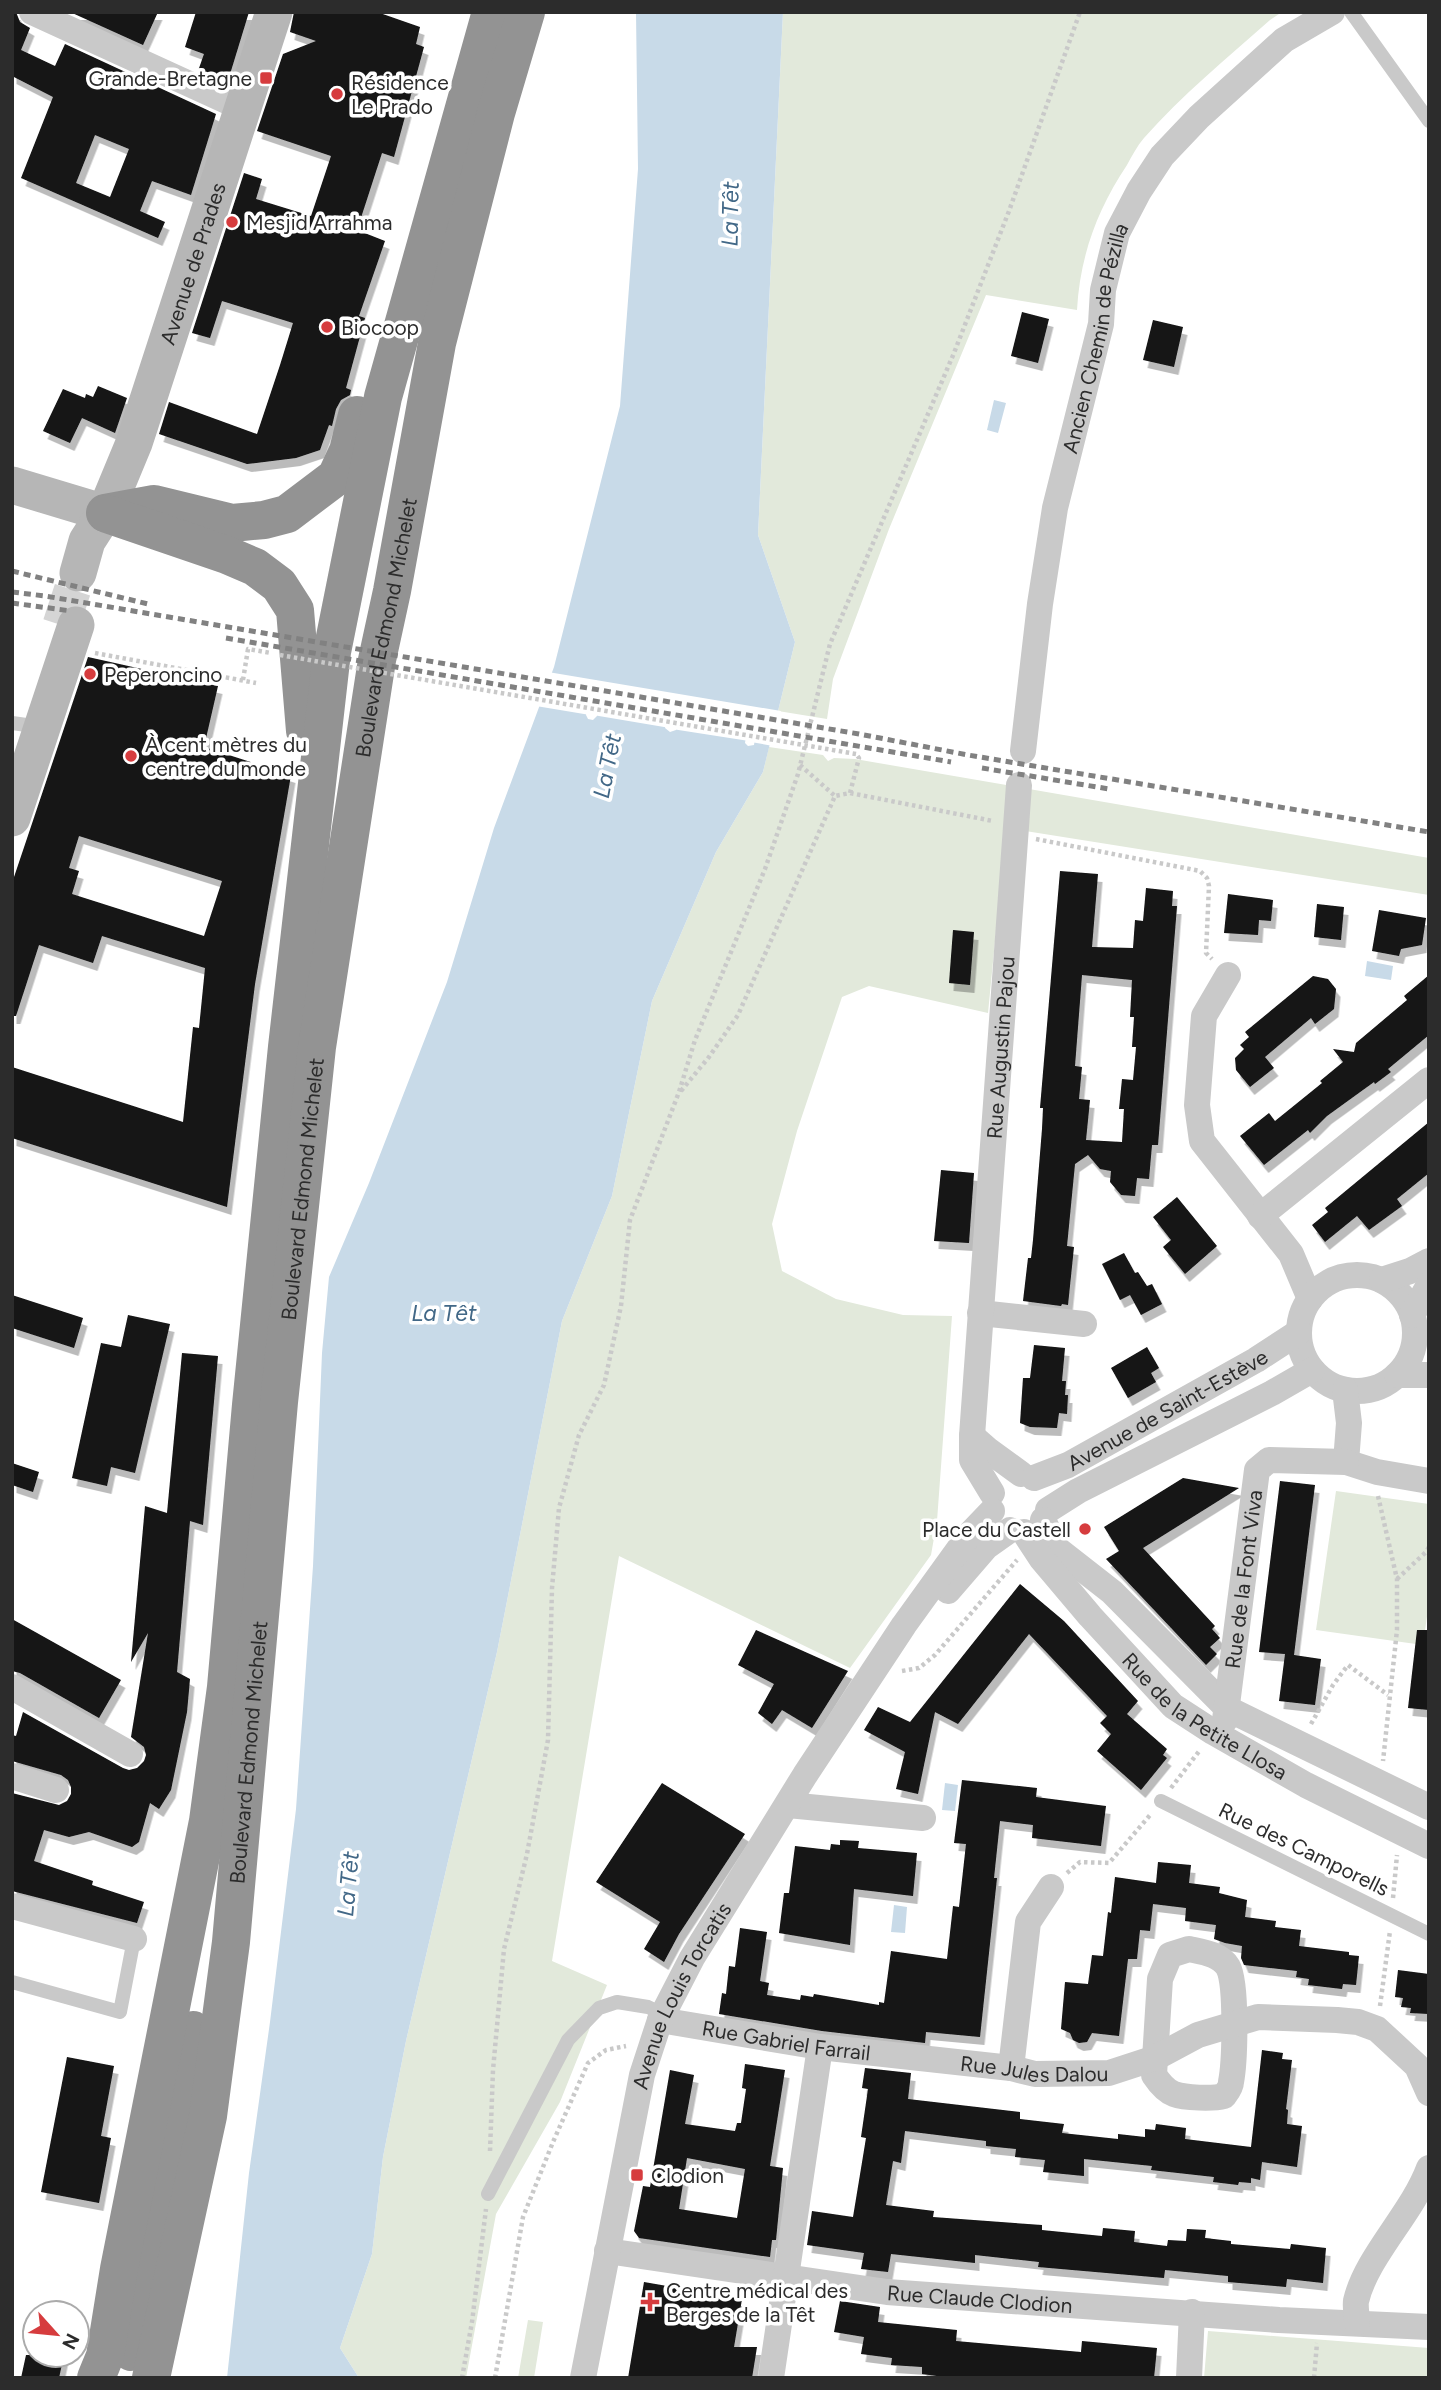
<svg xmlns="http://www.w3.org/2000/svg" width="1441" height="2390" viewBox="0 0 1441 2390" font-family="Figtree,sans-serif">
	<defs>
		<filter id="shadow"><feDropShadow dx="4.5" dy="8" stdDeviation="0" flood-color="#0004"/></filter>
	</defs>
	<rect width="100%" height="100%" fill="#fff"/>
	<!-- green -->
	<path fill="#e2e9db" d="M783,12h499l-12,8c-43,38 -88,75 -126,118 -7,8 -12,18 -17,27 -30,45 -47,91 -50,145l-91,-15 -97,234 -56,150 -6,40 -49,-8 17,-69 -37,-107z
		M769,747l54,8 5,6 6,-3 21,1 574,99v37l-423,-67 -18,185 -119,-27 -27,11 -45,134 -25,93 10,47 54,28 67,16 49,1 -15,205 -6,34 -81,113 -231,-112 -67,405 55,24 -47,117 -64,112 -30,164h-107l-19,-30 32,-94 11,-97 23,-116 91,-389 65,-331 50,-125 40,-195 64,-149 47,-80z
		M1336,1491l93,13v98l-6,43 -107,-15z
		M528,2320l15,2 -9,56h-16z
		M1208,2331l221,17v30h-225z"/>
	<!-- water -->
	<path fill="#c8dae8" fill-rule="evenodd" d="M636,12h147l-25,523 37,107 -32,130 -47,80 -64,149 -40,195 -50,125 -65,331 -91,389 -23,116 -11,97 -32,94 19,30h-132l22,-205 21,-151 26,-213 17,-243 9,-213 7,-76 40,-94 78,-201 47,-154 60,-161 66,-261 18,-237zM594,680l6,2 -3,34 -4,4 -5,-1 -2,-4 5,-32zM671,697l11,3 -6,30 -6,2 -5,-4zM750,710l9,2 -5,33 -6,1 -3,-3z
		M994,400l12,3 -8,30 -11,-3z
		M1367,961l26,5 -2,14 -26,-4z
		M945,1783l13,2 -3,26 -13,-1z
		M894,1905l13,2 -2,26 -14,-1z"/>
	<!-- pier -->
	<path fill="#fff" d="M548,672l233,39 -8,35 -22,-4 4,-30 -6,29 -77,-12 6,-30h-4l-4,29 -77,-13 5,-29 -2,-2 -6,31 -54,-9z"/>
	<!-- building -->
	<path fill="#131313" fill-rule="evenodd" filter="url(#shadow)" d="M12,12h4l4,10 10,6 -9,22 34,16 10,-22 151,70 -25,81 -39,-14 -12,30 25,11 -7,16 -137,-60 32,-81 -41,-21zM95,135l34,14 -19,48 -34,-14z
		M70,12h88l-15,33z
		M196,12h53l-22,72 -29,-13 6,-17 -19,-7z
		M294,12h83l43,15 -4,17 8,3 -30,110 -12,-4 -25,77 28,11 -26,75 6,2 -19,70 5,2 -1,5 -9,5 -5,9 -4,17 -3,-1 -9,25 -24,8 -49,6 -88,-30 10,-32 88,32 23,-69 13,-42 -71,-22 -12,37 -18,-5 52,-160 18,6 -6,20 55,17 20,-60 -74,-25 26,-77 33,-13 -26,-9z
		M1022,312l27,7 -11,44 -27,-7z
		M1153,320l30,7 -9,40 -31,-7z
		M98,386l29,12 -12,35 -33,-15 -12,25 -27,-12 20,-42 22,9 1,-4 7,3z
		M88,657l130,29 -14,61 87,28 -36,209 -28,223 -215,-69v-71l171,55 10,-95 6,1 6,-60 -103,-32 -9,27 -54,-18 -23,71h-4v-133zM79,836l143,45 -18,55 -132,-42 7,-23 -10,-3z
		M1060,871l38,3 -6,73 41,1 2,-28 8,1 3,-33 27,3 -1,15h5l-19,239h-6l-3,34 -12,-1 -2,18 -14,-1 -11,-13 1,-11 -11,-2 -12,-14 -13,9 -8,82 7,1 -6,58 -6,-1 -1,2 -38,-5 5,-43h3l2,-18 9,-111 1,-21h-3zM1082,975l50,5 -2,37h4l-2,30h4l-3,33 -11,-1 -3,30h5l-2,33 -36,-2 4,-40 -11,-1 3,-32 -7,-1z
		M1228,894l45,6 -2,21 -12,-1 -1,15 -34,-2z
		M1317,904l27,3 -3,33 -27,-3z
		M1379,910l47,8 -4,27 -21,4 -2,7 -27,-5z
		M953,930l21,2 -4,53 -21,-2z
		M1429,975v60l-41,34 3,3 -16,12 -1,-2 -47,34 -17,17 -2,-3 -44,35 -24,-29 29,-23 6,8 47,-38 -2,-2 23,-19 -10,-13 21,3 2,-9 51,-43 -3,-4z
		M1313,976l15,3 8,10 -2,20 -19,15 -4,-6 -46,39 9,11 -24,19 -14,-17 -1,-12 9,-9 -4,-4 9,-8 -4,-5z
		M1429,1122v51l-32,26 5,7 -33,24 -12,-14 -32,26 -13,-17 16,-13 -3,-4z
		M941,1170l33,3 -5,70 -35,-2z
		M1177,1197l40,49 -32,28 -22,-27 8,-7 -18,-23z
		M1124,1253l11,20 3,-1 9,14 5,-2 10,20 -21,11 -11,-20 -10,5 -18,-36z
		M12,1295l71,23 -9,30 -62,-20z
		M128,1315l42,9 -35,149 -24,-6 -4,19 -35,-8 29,-135 20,4z
		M1034,1345l31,3 -3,33h4l-1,14h3l-1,19 -8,-1 -2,15 -27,-1 -10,-4 3,-45h7z
		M1147,1347l12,21 -8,5 5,9 -28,16 -17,-30z
		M182,1353l36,3 -15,169 -13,-4 -13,151 13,7 -3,33 -16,78 -12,19 -9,-6 -11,39 -7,5 -43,-15 -20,5 -25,-7 -10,31 59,20 -1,4 52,17 -7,21 -125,-32v-98l47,12 8,-4 4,-7v-7l-3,-7 -7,-5 -49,-14v-26l4,1 7,-24 100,56 6,2 8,-2 7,-7 2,-6 -2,-8 -13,-10 17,-104 -17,29 14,-156 22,7z
		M12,1463l27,9 -6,20 -21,-7z
		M1183,1478l56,10 -96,60 72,78 -3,3 8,9 -10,9 7,7 -11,11 -100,-106 13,-8 -15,-24z
		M1280,1481l35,4 -21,170 27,4 -6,46 -36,-4 6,-47 -26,-2z
		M1020,1584l44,37 74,80 -11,13 40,35 -4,6 4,3 -26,32 -44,-39 14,-17 -11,-11 7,-7 -78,-82 -71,90 -23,-12 -17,82 -22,-5 9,-37 -41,-22 14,-23 32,15z
		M12,1619l109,61 -22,38 -79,-45 -8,-2z
		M756,1630l92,41 -36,57 -30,-18 -10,14 -14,-11 16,-29 -36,-19z
		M1417,1630h12v80l-21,-2z
		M962,1780l75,8 -1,9 70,9 -5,40 -69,-8 1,-13 -33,-4 -6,57h3l-17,159 -54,-5 -1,11 -103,-12 -103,-17 3,-21 4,1 3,-28 6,1 5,-39 27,4 -7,49 9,2 -2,12 33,5 1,-5 12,2 1,-3 65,11v-3l5,1 7,-52 56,8 6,-53 6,1 7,-63 -12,-1z
		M662,1783l83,51 -66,100 -15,28 -20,-13 16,-27 -64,-40z
		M840,1840l19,1 -1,7 59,5 -4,43 -59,-7 -4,56 -71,-12 5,-40h5l6,-47 35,4 1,-6 9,1z
		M1158,1862l33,3 -2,18 31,4 -1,6 28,7 -2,17 31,4 -1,6 26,3 -2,16 50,6v3l10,1 -3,29 -13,-1 -1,5 -34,-4 1,-6 -13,-2 1,-6 -53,-6 -3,-7 1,-12 -17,-3 -11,-4 2,-14 -31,-4 1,-13 -33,-4 -3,27 -10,-1 -3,29h-9l-9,77 -27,-3 -5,9 -8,1 -6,-3 -3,-7 -9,-4 4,-47 23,2 4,-29 11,1 5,-44 3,1 4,-36 41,6z
		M1398,1970l31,4v40l-19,-1 1,-5 -10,-1 2,-9 -8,-1z
		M1262,2050l21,3 -1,6 10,1 -6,49 2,1 -1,14 15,2 -5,41 -35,-5 -2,18 -9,-2v5l-12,-1 -1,3 -25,-3 1,-5 -63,-7 1,-4 -68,-7v17l-41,-4 2,-12 -30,-3 1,-8 -30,-3v-5l-81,-10 -4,32 -8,-2 -7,44 48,6 -1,6 109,8v5l60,6 1,-8 32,3 -1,11 33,4 1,-6 18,1 1,-12 19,1 -1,8 26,3v3l59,5 1,-5 35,4 -3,35 -36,-4 -1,8 -58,-5v-6l-63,-6 -1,8 -126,-11 1,-5 -64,-7v8l-84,-9 -3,18 -27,-3 3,-16 -57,-8 5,-34 41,6 13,-79 -5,-1 7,-48 -6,-1 3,-20 46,5 -3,26 112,13v7l44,5 -2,9 56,6v-5l27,3v-8l10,1 1,-6 30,4 -1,11 66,8z
		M67,2057l47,9 -13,70 10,2 -12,65 -58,-11z
		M745,2064l40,6 -15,96 13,2 -7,72h-4l-2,17 -131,-19 -5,-7 9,-45 7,1 20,-117 24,5 -9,49 50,7 2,-8h4l5,-34 -4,-1zM687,2158l58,11 -8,49 -58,-9z
		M644,2282l98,17 -8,48h23l-5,31h-124z
		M840,2301l40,6 -2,15 79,8 -1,11 125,11 1,-11 75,7 -3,30h-202l-30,-4v-7l-31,-2 1,-7 -31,-4 3,-17 -30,-5z
		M26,2355h38l-5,23h-38z"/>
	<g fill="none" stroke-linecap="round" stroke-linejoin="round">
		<!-- secondary-tunnel -->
		<path stroke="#d5d5d5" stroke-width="37" stroke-dasharray="37 18" stroke-linecap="butt" d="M61,625l17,-52"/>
		<!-- path -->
		<path stroke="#c9c9c9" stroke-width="4.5" stroke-dasharray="3.5 3.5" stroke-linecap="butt" d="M95,653l161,30
			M243,680l5,-31 23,4
			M800,765l35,31
			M850,793l9,-35 -3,-4
			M1036,839l164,32 7,7 2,8 -3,67 6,6
			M681,1091l28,-34 29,-42 97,-219 15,-3 143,28
			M1378,1496l19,83v51l-14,131
			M1397,1579l29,-27 3,-5
			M902,1671l17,-3 16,-13 82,-95
			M1311,1724l22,-39 15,-20 40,30
			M1171,1788l29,-38
			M1067,1873l13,-11 29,1 42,-49
			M1393,1898l4,-43
			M1380,2006l10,-75
			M490,2151l3,-81 11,-121 23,-95 21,-114 4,-152 7,-80 20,-73 25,-50 17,-79 9,-86 49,-128 16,-52 70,-171 33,-95 32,-130 124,-291 55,-142 71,-199
			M462,2378l10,-56 14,-113
			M495,2378l28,-161 30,-75 35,-79 18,-13 20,-4
			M1314,2378l3,-35"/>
		<!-- lane -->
		<path stroke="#c9c9c9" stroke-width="14" d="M1351,12l78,109
			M12,723l29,4
			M1161,1801l268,133
			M12,1982l108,30 14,-73
			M488,2194l80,-154 31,-32 18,-6 31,5 15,7"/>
		<!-- street -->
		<g stroke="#c9c9c9" stroke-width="26">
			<path d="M32,12l212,97"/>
			<path id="s1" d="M1023,751l17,-147 15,-96 46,-184 2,-34 14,-57 22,-42 23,-35 37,-39 85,-77 48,-28"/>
			<path d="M1228,975l-24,41 -7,89 5,36 89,113 19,45"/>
			<path d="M1260,1216l169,-136"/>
			<circle cx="1357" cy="1333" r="58"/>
			<path d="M1382,1280l28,-9 19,-10"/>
			<path d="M980,1313l104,11"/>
			<path d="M1412,1315l17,-30"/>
			<path d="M1397,1375h32"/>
			<path d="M1345,1390l4,33 -3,39 31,10 52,9"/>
			<path d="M972,1436l16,14 33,24"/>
			<path id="s2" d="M1034,1478l34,-13 188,-105 43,-28"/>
			<path id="s3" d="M992,1493l-20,-33v-24l47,-651"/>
			<path d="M1048,1510l30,-19 194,-98 40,-23"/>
			<path d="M1043,1520l14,29 55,43 116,117 201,98"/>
			<path id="s4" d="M1024,1532l17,26 49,58 83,90 40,26 93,53 123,61"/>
			<path d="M948,1591l38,-44 24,-17"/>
			<path d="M12,1687l118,67"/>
			<path id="s5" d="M1225,1720l32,-250 12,-10 77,2"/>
			<path d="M12,1776l44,14"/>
			<path d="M788,1805l135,13"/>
			<path d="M12,1906l122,33"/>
			<path d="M1189,1949c14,3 31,5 39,18 9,17 7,94 3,115 0,5 -4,10 -7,14 -11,3 -39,2 -50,-2 -8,-3 -16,-13 -20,-19l6,-96 10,-24z"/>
			<path id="s6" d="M660,2020l160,27 191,21 24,6 74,-1 46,-15 43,-23 60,-18 79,3 21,2 19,7 40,37 12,27"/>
			<path d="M1011,2068l17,-146 23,-35"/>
			<path id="s7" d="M607,2251l280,41 392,28 150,7"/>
			<path d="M1357,2322c0,-6 -2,-15 -1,-21 10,-44 56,-87 73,-133"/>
			<path id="s8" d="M583,2378l59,-303 18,-55 32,-62 113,-183 99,-150 65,-90 23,-24"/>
			<path d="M771,2378l49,-331"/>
			<path d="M1189,2378l3,-66"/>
		</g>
		<!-- secondary -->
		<g stroke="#b6b6b6" stroke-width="37">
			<path d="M12,485l93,28"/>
			<path id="s9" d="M78,573l9,-32 18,-28 29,-70 140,-431"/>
			<path d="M12,818l64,-193"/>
		</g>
		<!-- highway -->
		<g stroke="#939393" stroke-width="38">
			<path d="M105,513l49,-9 78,19 32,-3 23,-6 49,-37 12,-26 9,-36"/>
			<path d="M107,514l120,41 28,12 24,18 16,25 10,121"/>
			<path d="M131,2352l62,-322"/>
			<path d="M96,2378l9,-22 14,-87 89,-448 18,-134 25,-282 36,-358 45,-395 51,-255 108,-385"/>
			<path id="s10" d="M151,2378l57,-262 23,-174 48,-540 38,-355 60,-387 15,-69 45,-248 59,-230 30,-101"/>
		</g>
		<!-- rail -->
		<path stroke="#818181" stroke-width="5" stroke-dasharray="7 5" stroke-linecap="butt" d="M12,571l136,33
			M12,592l33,4 814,138 109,21 461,77
			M12,603l59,8
			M226,638l725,124
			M982,768l127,21"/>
		<!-- path-bridge -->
		<path stroke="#c9c9c9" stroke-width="4.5" stroke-dasharray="3.5 3.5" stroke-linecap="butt" d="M280,655l576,99"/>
	</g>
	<!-- markers -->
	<g fill="#d63c3e" stroke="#fff" stroke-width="2.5">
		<rect x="259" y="71" width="14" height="14" rx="3.5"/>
		<circle cx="337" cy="94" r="7"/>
		<circle cx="232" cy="222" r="7"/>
		<circle cx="327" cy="327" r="7"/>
		<circle cx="90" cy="674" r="7"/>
		<circle cx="131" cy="756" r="7"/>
		<circle cx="1085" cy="1529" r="7"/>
		<rect x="630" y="2168" width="14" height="14" rx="3.5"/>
		<path d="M646.5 2291.5h7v7h7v7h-7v7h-7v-7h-7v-7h7z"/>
	</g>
	<g text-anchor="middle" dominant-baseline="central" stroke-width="7" stroke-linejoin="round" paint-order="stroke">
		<!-- poi labels -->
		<g font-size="21" fill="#2c2c2c" stroke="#fff" text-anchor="start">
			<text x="252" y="78" text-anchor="end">Grande-Bretagne</text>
			<text x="351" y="82">Résidence<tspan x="351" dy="24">Le Prado</tspan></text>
			<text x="246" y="222">Mesjid Arrahma</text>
			<text x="341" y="327">Biocoop</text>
			<text x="104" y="674">Peperoncino</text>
			<text x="145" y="744">À cent mètres du<tspan x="145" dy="24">centre du monde</tspan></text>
			<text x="1071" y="1529" text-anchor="end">Place du Castell</text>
			<text x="651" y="2175">Clodion</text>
			<text x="666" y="2290">Centre médical des<tspan x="666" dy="24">Berges de la Têt</tspan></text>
		</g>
		<!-- street labels -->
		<g font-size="21" fill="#2c2c2c" stroke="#fff">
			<text stroke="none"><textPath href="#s9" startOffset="331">Avenue de Prades</textPath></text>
			<text stroke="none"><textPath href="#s1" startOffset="420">Ancien Chemin de Pézilla</textPath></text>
			<text stroke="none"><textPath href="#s10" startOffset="1768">Boulevard Edmond Michelet</textPath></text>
			<text stroke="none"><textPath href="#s3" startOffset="452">Rue Augustin Pajou</textPath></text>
			<text stroke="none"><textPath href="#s10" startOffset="1200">Boulevard Edmond Michelet</textPath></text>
			<text stroke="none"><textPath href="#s2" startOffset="150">Avenue de Saint-Estève</textPath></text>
			<text stroke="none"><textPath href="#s5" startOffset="142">Rue de la Font Viva</textPath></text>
			<text stroke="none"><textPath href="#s4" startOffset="261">Rue de la Petite Llosa</textPath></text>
			<text stroke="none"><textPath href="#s10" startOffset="634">Boulevard Edmond Michelet</textPath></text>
			<text transform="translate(1304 1849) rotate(26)">Rue des Camporells</text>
			<text stroke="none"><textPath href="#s8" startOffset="397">Avenue Louis Torcatis</textPath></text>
			<text stroke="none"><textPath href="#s6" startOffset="128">Rue Gabriel Farrail</textPath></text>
			<text stroke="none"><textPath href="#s6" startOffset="378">Rue Jules Dalou</textPath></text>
			<text stroke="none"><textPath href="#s7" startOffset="376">Rue Claude Clodion</textPath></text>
		</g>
		<!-- water labels -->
		<g font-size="23" font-style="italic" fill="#426887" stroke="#fff">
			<text transform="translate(730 214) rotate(-89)">La Têt</text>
			<text transform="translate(607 766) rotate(-79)">La Têt</text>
			<text x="444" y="1313">La Têt</text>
			<text transform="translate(348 1884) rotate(-85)">La Têt</text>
		</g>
	</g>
	<!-- border -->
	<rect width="1441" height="2390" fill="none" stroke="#2c2c2c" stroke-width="28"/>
	<!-- north arrow -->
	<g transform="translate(56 2334) rotate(117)"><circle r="33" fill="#ffffff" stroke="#ababab" stroke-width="2"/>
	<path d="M0-5L12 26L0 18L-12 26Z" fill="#d63c3e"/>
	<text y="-10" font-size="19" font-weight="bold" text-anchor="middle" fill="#2c2c2c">N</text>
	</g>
</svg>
